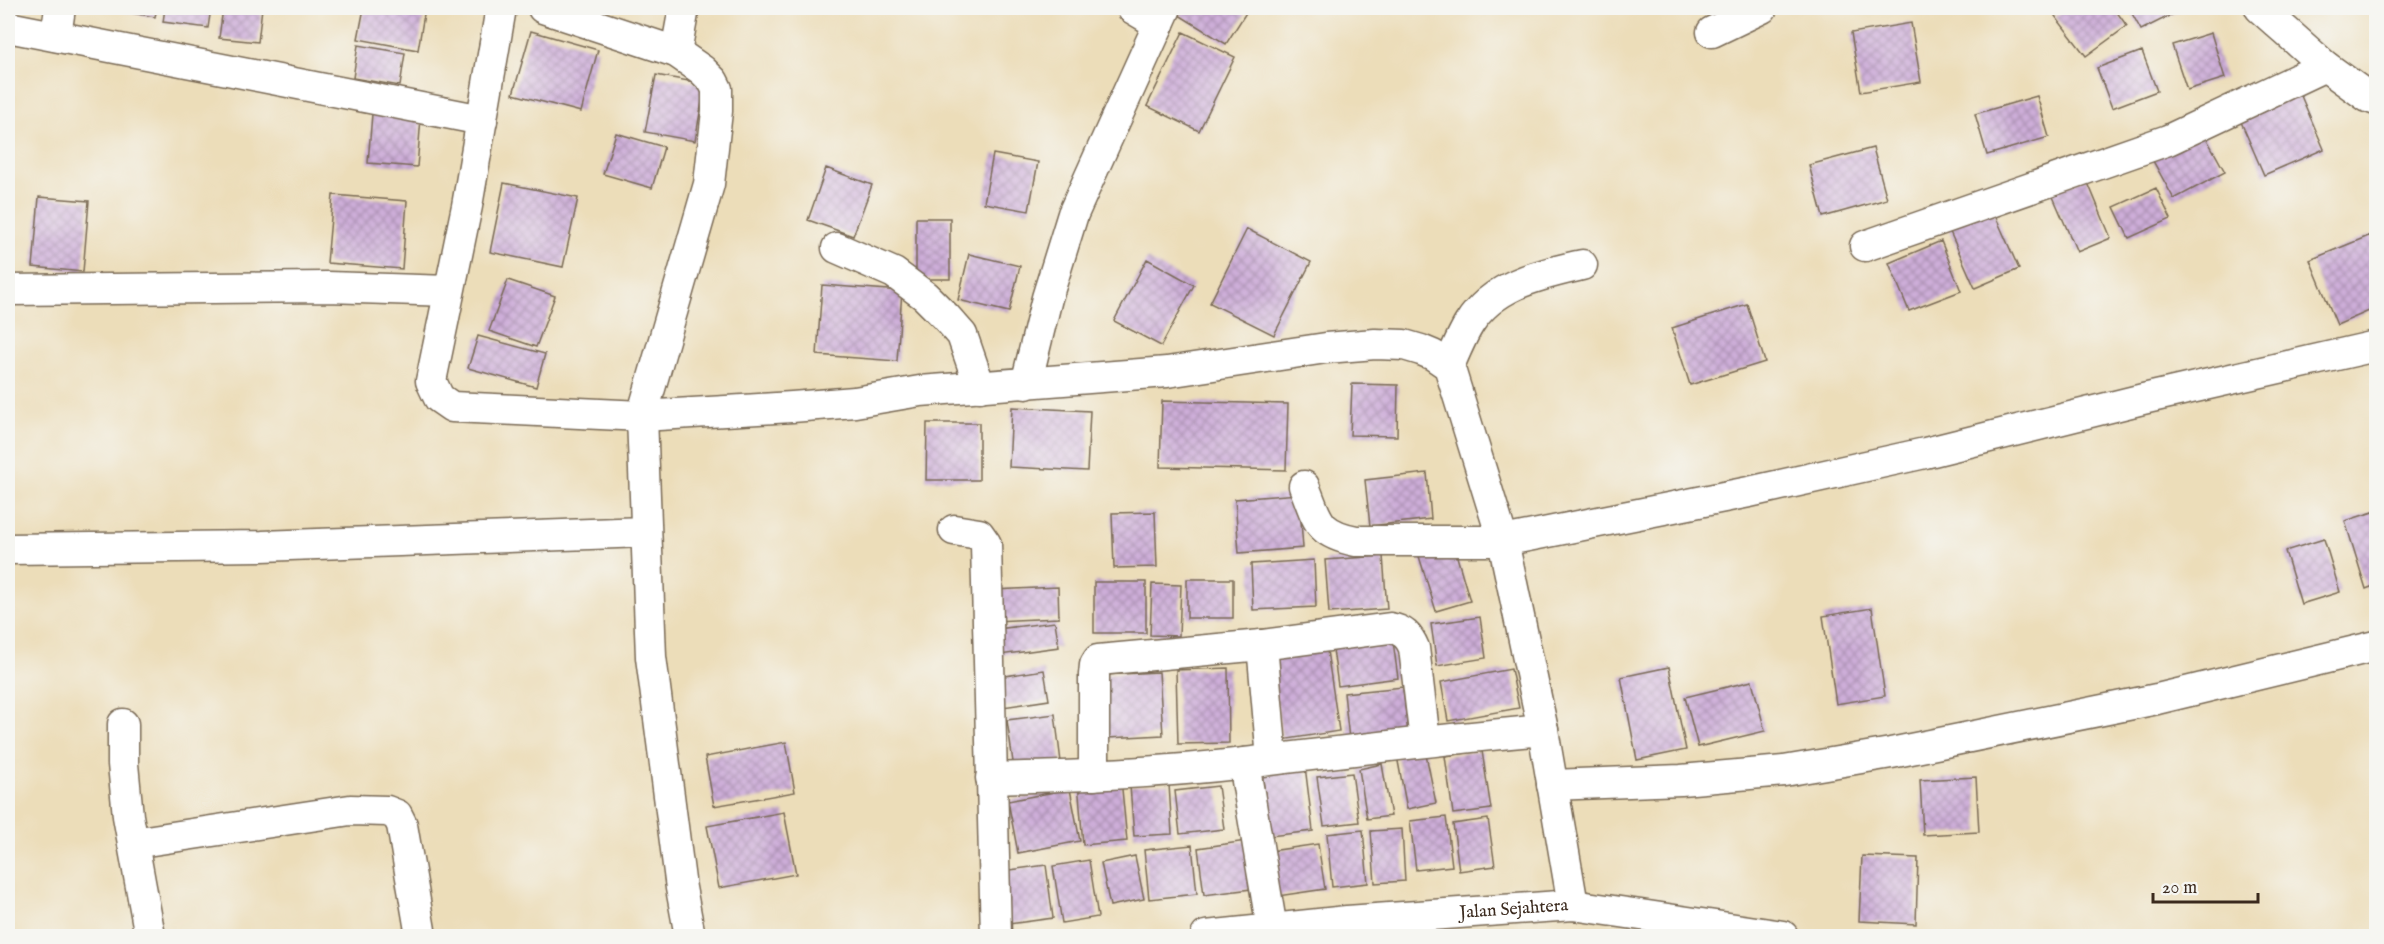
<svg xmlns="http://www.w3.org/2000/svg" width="2384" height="944" viewBox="0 0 2384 944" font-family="'IM FELL English',serif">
	<defs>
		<pattern id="building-cross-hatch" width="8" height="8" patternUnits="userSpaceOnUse" patternTransform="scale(1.5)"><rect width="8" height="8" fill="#ceaed9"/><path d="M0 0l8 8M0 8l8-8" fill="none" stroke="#a88eaf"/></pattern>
	</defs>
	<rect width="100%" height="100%" fill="#f6f6f2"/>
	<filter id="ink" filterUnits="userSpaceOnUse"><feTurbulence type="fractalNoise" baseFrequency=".0167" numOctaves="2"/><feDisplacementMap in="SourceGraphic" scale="12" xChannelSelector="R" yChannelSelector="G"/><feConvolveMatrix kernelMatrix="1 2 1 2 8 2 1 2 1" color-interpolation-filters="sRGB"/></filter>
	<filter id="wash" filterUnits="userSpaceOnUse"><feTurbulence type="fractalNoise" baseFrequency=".008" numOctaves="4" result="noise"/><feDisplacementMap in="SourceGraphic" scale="24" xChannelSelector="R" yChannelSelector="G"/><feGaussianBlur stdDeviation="1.35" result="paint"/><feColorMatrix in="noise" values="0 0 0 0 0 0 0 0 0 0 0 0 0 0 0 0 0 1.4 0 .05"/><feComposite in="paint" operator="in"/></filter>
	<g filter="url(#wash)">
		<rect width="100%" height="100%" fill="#ecddb9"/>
		<g id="blocks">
			<!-- building -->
			<path fill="url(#building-cross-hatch)" d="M101,8h56l-2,9z
				M165,8h46l-3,20 -45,-6z
				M223,8h39l-4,34 -39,-4z
				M364,8h61l-7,42 -60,-11z
				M1184,8h65l-23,36 -47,-29z
				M2067,8h47l13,18 -41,30 -31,-40z
				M2129,8h56l-44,22z
				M1911,23l10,59 -60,10 -10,-59z
				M531,31l67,19 -17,62 -68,-18z
				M1183,32l52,25 -36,74 -52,-25z
				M2211,33l14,45 -38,12 -15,-45z
				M358,45l47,8 -5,33 -47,-8z
				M2142,51l15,40 -45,17 -15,-40z
				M656,75l49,9 -10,57 -50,-9z
				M2298,89l26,60 -60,26 -26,-60z
				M2037,96l12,41 -62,18 -12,-41z
				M372,114l49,4 -4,49 -49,-4z
				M2203,132l22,40 -51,27 -22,-40z
				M616,133l48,14 -12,41 -49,-14z
				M1873,148l14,51 -64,18 -14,-52z
				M993,154l45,8 -9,49 -45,-8z
				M826,168l46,17 -19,51 -45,-16z
				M2086,178l25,60 -34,14 -26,-60z
				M504,183l74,15 -15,69 -73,-15z
				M2156,188l15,31 -42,19 -15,-31z
				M333,195l74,6 -5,68 -75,-6z
				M39,197l50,4 -6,71 -50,-5z
				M1990,204l29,65 -44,19 -29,-65z
				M916,218h34v61h-34z
				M1247,229l64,33 -37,73 -64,-32z
				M2371,235l5,13v60l-39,17 -27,-65z
				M1941,241l20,50 -52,20 -20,-48z
				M969,254l51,12 -11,46 -51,-12z
				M1147,259l47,26 -33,61 -47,-25z
				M508,280l47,16 -19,51 -47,-16z
				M822,285l80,6 -5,70 -80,-6z
				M1747,304l18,58 -75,23 -18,-57z
				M478,336l67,18 -9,33 -68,-19z
				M1352,384l46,1 -1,51 -47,-1z
				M1162,401l126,3 -2,66 -126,-3z
				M1012,407l78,4 -3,60 -78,-4z
				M927,423h52v57h-53z
				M1427,473l4,46 -61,7 -5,-46z
				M1299,494l4,54 -64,5 -4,-54z
				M2376,511v74l-10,4 -21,-68z
				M1155,512l2,55 -43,1 -2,-55z
				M2324,539l16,53 -39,12 -16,-53z
				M1453,543l17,58 -34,10 -18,-58z
				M1383,556l4,53 -58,4 -4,-53z
				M1314,560l2,47 -63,3 -2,-46z
				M1187,579h46v39h-46z
				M1094,582h52v51h-52z
				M1152,584l29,1 -2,51 -29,-1z
				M1058,587l1,31 -64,3 -1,-31z
				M1872,608l13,88 -49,8 -13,-88z
				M1480,617l6,41 -49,8 -6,-42z
				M1055,622l4,25 -59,8 -3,-26z
				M1392,634l6,44 -60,8 -6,-44z
				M1326,644l13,87 -57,9 -13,-88z
				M1669,667l17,83 -49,10 -16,-83z
				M1228,668l1,75 -51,1 -2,-74z
				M1511,669l8,39 -71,13 -7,-39z
				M1044,670l5,30 -46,7 -5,-30z
				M1159,672l4,63 -55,3 -5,-63z
				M1752,681l13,50 -67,16 -13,-50z
				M1403,687l5,46 -59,6 -5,-46z
				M1055,714l6,48 -47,7 -7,-49z
				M786,742l9,50 -81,14 -9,-49z
				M1425,750l11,53 -29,6 -10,-53z
				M1482,751l9,58 -38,5 -8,-58z
				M1382,764l9,52 -24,3 -8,-50z
				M1305,766l8,65 -43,5 -8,-65z
				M1352,773l7,49 -35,4 -7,-49z
				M1976,777l3,55 -56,3 -3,-55z
				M1121,779l6,62 -44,4 -5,-63z
				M1169,784l3,50 -38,2 -4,-50z
				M1218,786l6,43 -44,5 -5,-43z
				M1070,789l10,52 -62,12 -10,-52z
				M784,812l12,62 -77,14 -12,-62z
				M1446,817l6,49 -36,4 -6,-49z
				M1488,819l7,47 -36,5 -6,-47z
				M1402,829l3,52 -30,2 -4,-52z
				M1363,830l5,53 -36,4 -5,-53z
				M1253,840l6,48 -55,7 -6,-47z
				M1318,844l7,45 -47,7 -7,-45z
				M1192,845l5,49 -48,5 -5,-49z
				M1135,856l9,43 -34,7 -9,-43z
				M1862,856l56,2 -2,66 -57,-3z
				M1089,860l9,57 -36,6 -9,-57z
				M1046,865l7,53 -51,7 -7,-53z"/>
		</g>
	</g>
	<g filter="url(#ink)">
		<use href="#blocks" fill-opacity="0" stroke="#796954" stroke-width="1.5"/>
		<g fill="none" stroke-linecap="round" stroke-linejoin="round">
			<!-- street casing -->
			<g stroke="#796954" stroke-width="33">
				<g id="street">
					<path d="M501,8l-34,198 -36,175 8,17 13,9 190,9 150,-9 63,-5 65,-11 247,-19 159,-24 49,-4 29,1 17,5 12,5 16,11 54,175 40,189 30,175"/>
					<path d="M543,8l133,44 26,18 11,11 4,8v22l-8,73 -67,232 9,241 30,231 9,48"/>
					<path d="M1132,8l27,16"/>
					<path d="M2260,8l65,58 43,31 8,3"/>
					<path d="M8,27l474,93"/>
					<path d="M1712,32l50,-24"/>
					<path d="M56,36l4,-28"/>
					<path d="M676,52l8,-44"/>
					<path d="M1865,246l303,-106 157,-74"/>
					<path d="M837,248l57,25 31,23 21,21 16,18 18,52"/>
					<path d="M8,290l320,-3 121,4"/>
					<path d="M1449,366c6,-14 12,-29 20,-42 25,-40 70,-49 113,-59"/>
					<path d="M1026,384l21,-86 26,-84 93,-206"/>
					<path d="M1304,486c14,34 12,47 52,55h147l246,-49 176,-39 218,-54 233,-53"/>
					<path d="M954,530l25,4 7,10 10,392"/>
					<path d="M8,549l254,-3 383,-14"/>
					<path d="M1262,645l10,114"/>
					<path d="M123,724v40l5,52 22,120"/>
					<path d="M1244,763l28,166"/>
					<path d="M1094,775v-100l1,-10 3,-5 164,-15 128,-17c13,2 19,8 24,20l11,93"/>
					<path d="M991,778c84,-2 170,-5 254,-15 99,-12 198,-24 298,-33"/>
					<path d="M1552,785l129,-5 103,-9 107,-18 266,-54 219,-53"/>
					<path d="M133,843l217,-33 37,1 10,4 5,10 19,111"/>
					<path id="s1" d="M1206,936l141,-15 226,-16 210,31"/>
				</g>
			</g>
			<!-- street -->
			<use href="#street" stroke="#fff" stroke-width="30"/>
		</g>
	</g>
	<g text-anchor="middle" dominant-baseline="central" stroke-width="4.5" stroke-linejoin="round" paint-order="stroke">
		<!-- street labels -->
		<g font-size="18" fill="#3b2a1e" stroke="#f6f6f2">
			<text stroke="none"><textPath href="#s1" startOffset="309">Jalan Sejahtera</textPath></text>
		</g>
	</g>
	<!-- margin -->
	<rect width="2384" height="944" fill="none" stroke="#f6f6f2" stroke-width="30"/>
	<!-- scale -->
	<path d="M2153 893v9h105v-9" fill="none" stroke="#3b2a1e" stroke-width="3"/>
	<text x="2162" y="893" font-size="18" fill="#3b2a1e" stroke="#f6f6f2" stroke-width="4.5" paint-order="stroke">20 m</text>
</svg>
